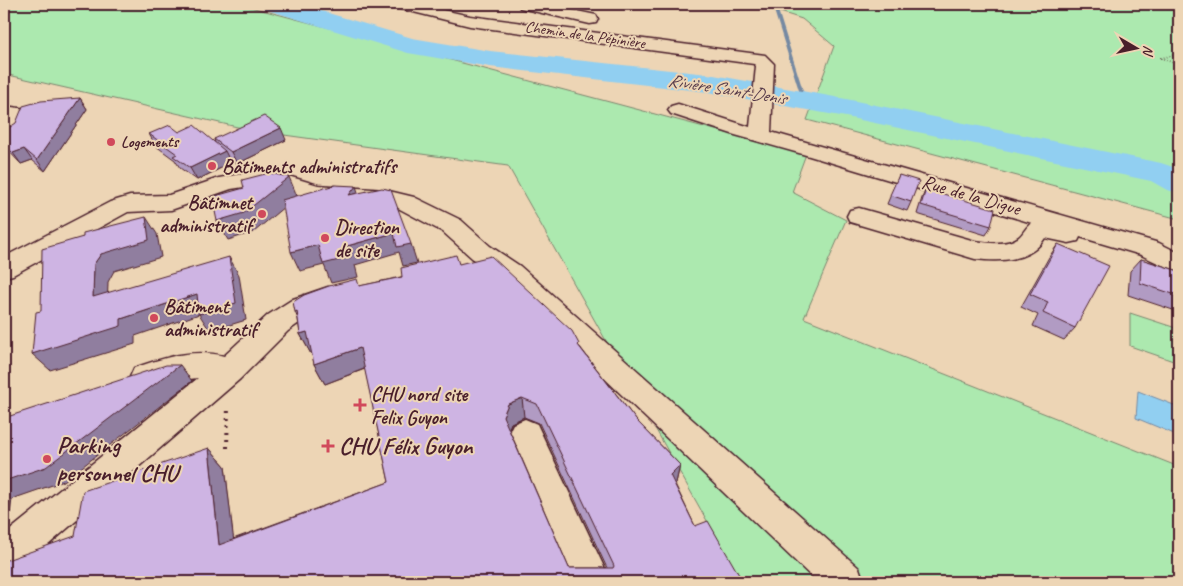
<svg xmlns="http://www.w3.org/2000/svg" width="1183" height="586" viewBox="0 0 1183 586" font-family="Caveat,sans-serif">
	<rect width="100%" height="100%" fill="#edd5b5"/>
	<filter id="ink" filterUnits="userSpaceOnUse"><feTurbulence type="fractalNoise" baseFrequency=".02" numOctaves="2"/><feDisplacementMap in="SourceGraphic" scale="10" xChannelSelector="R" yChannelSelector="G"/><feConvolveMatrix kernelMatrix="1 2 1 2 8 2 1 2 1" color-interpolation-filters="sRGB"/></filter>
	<g filter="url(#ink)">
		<!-- green -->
		<path fill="#ace9af" stroke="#7b846d" d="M4,4h235l567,150 -14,38 54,28 -42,98 375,149v115h-407l-34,-6 -230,-410 -253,-35 -251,-57z
			M755,4h424v215l-372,-99 27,-74 -32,-27z
			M1130,313l49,16v34l-49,-17z"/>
		<!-- water -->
		<path fill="#91cff1" stroke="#7589a2" d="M1138,391l41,16v29l-43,-18z"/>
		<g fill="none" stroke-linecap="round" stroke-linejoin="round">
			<!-- stream -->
			<path fill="#7589a2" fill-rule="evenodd" d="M772,4h4l30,96v1l-4,-1z"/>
			<!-- river -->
			<path fill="#91cff1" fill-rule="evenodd" d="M261,4h37l114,34 78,13 218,23 138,25 315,64 18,6v24l-12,-3 -16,-9 -305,-64 -138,-25 -218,-25 -82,-14 -144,-44z"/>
			<!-- minor casing -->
			<g stroke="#4a1f2b" stroke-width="3">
				<path id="minor" d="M391,4h25l54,12 295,39 9,9 -3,68 388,111 20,10v20l-38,-18 -61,-18 -2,4 -9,2 -24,-5c-15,24 -45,24 -70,21l-125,-37 -3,-6 3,-6 9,-2 116,33c14,2 32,5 44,-4 5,-4 7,-11 13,-14l-226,-68 -71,-20 -64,-21 -3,-4 3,-4 7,-2 72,23 6,-61 -2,-2 -284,-38 -77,-19z
					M519,4h24l53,11 2,4 -2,4 -6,1 -70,-16z
					M4,106l23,3 3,4c-2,17 -9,25 -26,29v-15l4,-3 1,-6h-5z
					M257,171l31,5 30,9 67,5 29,7 47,23 29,26 30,20 339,302 5,14h-47l-315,-302 -30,-22 -29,-26 -45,-24 -13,-4 -53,-2 -75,-17 -26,4 -60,21 -43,2 -115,63 -9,2v-20l106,-55 20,-6 39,-1 50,-17z
					M328,287l10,3 4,7 -4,7 -25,9 -25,18 -48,48 -223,193 -13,6v-43l194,-157c-21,1 -45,14 -64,8l-4,-9 4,-9c29,-10 59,-20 90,-12l44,-41 25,-16z
					M525,419l12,5 74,158h-39l-64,-148 5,-10z"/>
			</g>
			<!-- path-far1 -->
			<path stroke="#4a1f2b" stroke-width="2" stroke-dasharray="0.5 2.5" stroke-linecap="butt" d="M1144,4l35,7
				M1179,54l-18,4 18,7"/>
			<!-- path -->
			<path stroke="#4a1f2b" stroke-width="4" stroke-dasharray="2 5" stroke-linecap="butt" d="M227,448l1,-42"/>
			<!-- minor -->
			<use href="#minor" fill="#edd5b5" fill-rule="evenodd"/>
		</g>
		<!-- wall -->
		<path fill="#b19bc3" stroke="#4a1f2b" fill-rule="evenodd" d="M80,98l7,11 -42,62 -13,-11 -11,4 -17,-18v-16z
			M179,132l36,11 -1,-4 72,1 -49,24 -9,-6 3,5 -34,17 -17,-12 -5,-8 -19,-14 -7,-12z
			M899,175l12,27 -4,9 -20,-7z
			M926,189l65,37 -5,9 -69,-21 5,-16z
			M1058,244l17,84 -11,12 -31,-14 5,-11 -17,-8 28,-50z
			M1141,259l38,12v41l-51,-17 2,-24z
			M459,264l121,83 56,73 44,45 -4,18 -1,1 20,42 48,56 -668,-46 134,-88 16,18 8,73 156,-57 -24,-113 -40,15 -11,-20 -2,-11 -1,1 -11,-20 -2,-15 -3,-7 65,-26zM524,417l15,6 68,145h-38l-60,-139 2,-6z"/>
		<!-- shaded-wall -->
		<path fill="#907e9f" stroke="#4a1f2b" d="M80,98l7,11 -42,62 -8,-11z
			M4,116l3,4 -3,4z
			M281,128l5,12 -49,24 -6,-12z
			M24,149l8,11 -11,4 -8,-11z
			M225,151l6,12 -34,17 -7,-12z
			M289,177l8,19 -43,36 -26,8 -11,-19z
			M356,186l6,19 -13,-10z
			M146,217l11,17 4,23 -47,14 -6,11 -1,32 -14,-17 1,-33 7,-10z
			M394,233l17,11 6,19 -14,3 -4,-14 -44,13 3,12 -27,6 -7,-18 -24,6 -9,-19 27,-7 29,1z
			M229,257l10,18 7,45 -36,11 -11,-17z
			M197,294l11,17 -73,25v8l-85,26 -18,-16 89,-35z
			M307,332l10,20 -6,2 -11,-20z
			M360,348l9,19 -44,17 -11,-20z
			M180,365l12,16 -128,100 -52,18 -4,30 -4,4v-52z
			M522,398l2,19 -13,6 -5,12 -3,-19 5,-12z
			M209,448l16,18 11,94 -17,-15z
			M680,465l-4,18 -9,9 3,-17z"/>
		<!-- building -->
		<path fill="#ceb4e3" stroke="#4a1f2b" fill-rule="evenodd" d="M80,98l-43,62 -13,-11 -11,4 -9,-9v-14l3,-1 9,-6 7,-17 18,-5z
			M264,116l17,12 -50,24 -17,-13z
			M170,125l9,7 15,-7 31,26 -35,17 -17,-12 4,-2 -28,-20z
			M269,173l20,4 -45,36 -27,8 -5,-24 32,-9 -2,-8z
			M899,175l20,6 -8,21 -21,-7z
			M335,185l21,1 -7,9 33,-7 9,2 20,54 -14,3 -3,-14 -47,13 4,11 -28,7 -5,-19 -27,7 -9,-52z
			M926,189l69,20 -4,17 -70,-21z
			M146,217l3,23 -48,14 -7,10 -1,33 136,-40 7,46 -37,11 -2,-20 -76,25v7l-89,28 4,-42 5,-1 1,-62 41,-12v-4z
			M1058,244l51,22 -34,62 -32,-15 5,-11 -18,-8z
			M456,255l3,9 32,-8 81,75 7,13 -1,1 58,75 44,45 -10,10 25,51 13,-5 35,61h-739v-21l71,-25 8,-45 126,-43 10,97 170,-63 -29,-134 -46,16 -7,-32 -7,2 -3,-23 -2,1 -2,-10 11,-7 25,-9 28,-7 2,7 43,-9 -1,-9zM522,398l15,6 77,162 -1,2h-44l-66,-152 5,-12z
			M1141,259l38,12v25l-39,-13z
			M166,365h14l-134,102 -42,14v-63z"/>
	</g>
	<!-- markers -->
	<g fill="#d1495b" stroke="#edd5b5" stroke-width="2">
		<circle cx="111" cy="142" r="5"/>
		<circle cx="212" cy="166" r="5"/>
		<circle cx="262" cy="214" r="5"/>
		<circle cx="325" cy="238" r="5"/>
		<circle cx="154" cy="318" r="5"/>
		<path d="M357.5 397.5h5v5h5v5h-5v5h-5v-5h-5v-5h5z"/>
		<path d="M325.5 438.5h5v5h5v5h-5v5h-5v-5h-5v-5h5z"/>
		<circle cx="47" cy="459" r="5"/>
	</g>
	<g text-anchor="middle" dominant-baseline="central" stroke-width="4" stroke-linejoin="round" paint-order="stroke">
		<!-- far-street labels -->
		<g font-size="16" fill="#4a1f2b" stroke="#edd5b5">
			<text transform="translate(585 35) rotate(8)">Chemin de la Pépinière</text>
		</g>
		<!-- far-poi labels -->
		<g font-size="16" font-weight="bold" fill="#4a1f2b" stroke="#edd5b5" text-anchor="start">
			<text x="121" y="142">Logements</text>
		</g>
		<!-- far-water labels -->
		<g font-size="18" font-style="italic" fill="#553949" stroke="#edd5b5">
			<text transform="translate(727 89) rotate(9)">Rivière Saint-Denis</text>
		</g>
		<!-- poi labels -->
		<g font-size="20" font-weight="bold" fill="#4a1f2b" stroke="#edd5b5" text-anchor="start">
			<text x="222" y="166">Bâtiments administratifs</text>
			<text x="252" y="202" text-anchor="end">Bâtimnet<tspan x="252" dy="23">administratif</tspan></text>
			<text x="335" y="227">Direction<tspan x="335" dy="23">de site</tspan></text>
			<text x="164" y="306">Bâtiment<tspan x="164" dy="23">administratif</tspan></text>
			<text x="371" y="394">CHU nord site<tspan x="371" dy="23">Felix Guyon</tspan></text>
		</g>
		<!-- street labels -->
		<g font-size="20" fill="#4a1f2b" stroke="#edd5b5">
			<text transform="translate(971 195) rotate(16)">Rue de la Digue</text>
		</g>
		<!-- near-poi labels -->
		<g font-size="24" font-weight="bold" fill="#4a1f2b" stroke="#edd5b5" text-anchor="start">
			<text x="57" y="445">Parking<tspan x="57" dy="28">personnel CHU</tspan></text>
			<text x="339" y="446">CHU Félix Guyon</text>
		</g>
	</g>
	<!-- margin -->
	<rect width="1183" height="586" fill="none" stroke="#edd5b5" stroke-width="20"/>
	<rect x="10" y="10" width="1163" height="566" fill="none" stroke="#4a1f2b" stroke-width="2" filter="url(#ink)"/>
	<!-- north arrow -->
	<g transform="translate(1136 48) rotate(99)" stroke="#edd5b5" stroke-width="4" paint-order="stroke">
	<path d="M0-4L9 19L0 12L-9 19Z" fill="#4a1f2b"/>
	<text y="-8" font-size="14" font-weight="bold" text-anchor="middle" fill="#4a1f2b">N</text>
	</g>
</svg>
